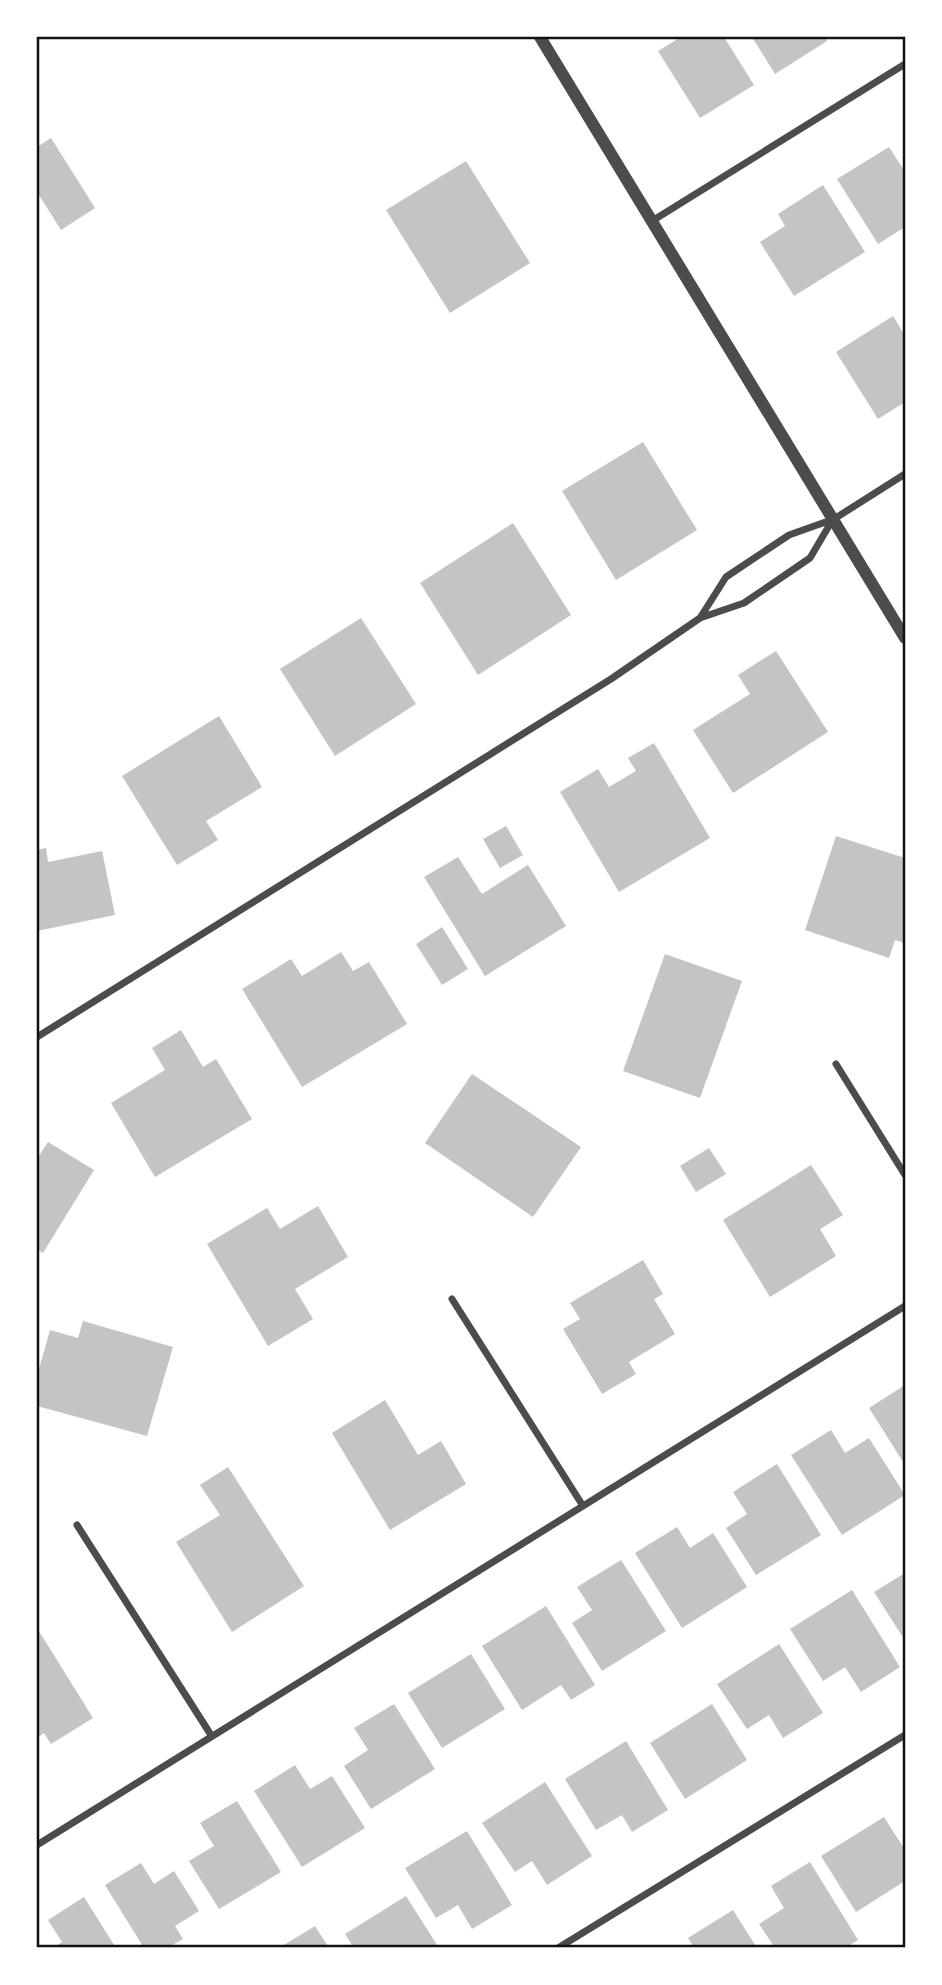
<svg xmlns="http://www.w3.org/2000/svg" width="942" height="1985" viewBox="0 0 942 1985" font-family="'Space Grotesk',sans-serif">
	<rect width="100%" height="100%" fill="#fff"/>
	<!-- building -->
	<path fill="#c4c4c4" d="M681,37h43l30,48 -54,33 -42,-67z
		M752,37h73l2,4 -52,33z
		M51,138l44,70 -34,22 -24,-38v-45z
		M889,147l16,25v55l-27,17 -41,-65z
		M466,161l64,102 -80,50 -64,-103z
		M823,185l42,67 -71,44 -34,-54 25,-16 -7,-12z
		M893,316l12,20v66l-27,17 -42,-67z
		M643,442l54,88 -81,50 -54,-89z
		M513,523l58,92 -93,60 -58,-92z
		M361,618l55,86 -81,52 -55,-87z
		M776,651l52,81 -95,61 -40,-63 57,-36 -12,-19z
		M219,716l43,71 -56,34 12,19 -41,25 -55,-89z
		M654,743l56,95 -91,54 -59,-100 38,-23 11,18 27,-16 -8,-13z
		M506,826l17,29 -23,13 -17,-29z
		M836,836l69,22v85l-10,-3 -6,18 -84,-28z
		M46,848l2,14 54,-11 13,64 -78,16v-81z
		M458,857l24,37 46,-29 38,61 -81,50 -61,-99z
		M442,927l26,42 -26,16 -26,-41z
		M341,952l12,19 16,-9 38,62 -105,63 -60,-98 49,-30 11,17z
		M665,954l77,27 -42,117 -77,-27z
		M181,1030l22,37 13,-8 36,60 -97,58 -44,-74 54,-33 -13,-22z
		M472,1074l109,73 -48,70 -108,-74z
		M48,1142l46,28 -51,83 -6,-4v-90z
		M709,1148l17,26 -30,18 -16,-26z
		M811,1165l32,50 -23,14 16,27 -66,41 -47,-77z
		M318,1206l30,51 -53,32 18,30 -45,27 -61,-102 60,-36 13,21z
		M643,1260l20,34 -9,5 21,35 -46,28 7,12 -34,20 -39,-65 17,-10 -10,-16z
		M83,1321l90,26 -26,89 -110,-30v-30l13,-46 28,8z
		M905,1385v80l-36,-57z
		M385,1400l33,55 23,-14 25,43 -76,46 -58,-97z
		M831,1430l14,23 24,-15 36,57 -63,40 -51,-80z
		M777,1464l44,71 -65,40 -30,-47 21,-14 -14,-22z
		M228,1467l76,119 -72,46 -56,-90 44,-27 -20,-30z
		M677,1527l13,21 23,-15 34,54 -65,41 -47,-75z
		M621,1560l45,71 -64,40 -30,-48 20,-13 -15,-23z
		M905,1573v61l-3,2 -28,-44z
		M852,1590l48,77 -39,25 -16,-25 -22,14 -33,-52z
		M546,1606l49,79 -24,15 -10,-15 -39,25 -40,-64z
		M37,1628l56,90 -42,26 -7,-11 -7,5z
		M779,1644l44,69 -40,25 -14,-23 -22,14 -30,-45z
		M471,1654l34,55 -63,39 -34,-55z
		M394,1704l41,65 -64,40 -27,-43 24,-16 -14,-22z
		M712,1704l35,56 -62,39 -35,-56z
		M626,1741l42,69 -36,22 -10,-17 -26,15 -31,-51z
		M295,1765l15,24 22,-13 33,52 -63,39 -48,-76z
		M545,1782l47,74 -45,29 -15,-24 -17,11 -33,-49z
		M237,1801l44,71 -62,37 -30,-48 25,-15 -14,-23z
		M884,1817l21,33v31l-49,31 -35,-56z
		M467,1831l45,74 -40,24 -14,-24 -22,13 -31,-50z
		M810,1862l48,78 -13,8h-70l-16,-24 25,-16 -13,-22z
		M141,1863l13,21 20,-13 25,40 -24,15 8,13 -16,9h-23l-39,-63z
		M406,1896l33,52h-85l-9,-14z
		M84,1897l32,51h-63l9,-6 -14,-22z
		M733,1910l24,38h-63l-6,-10z
		M315,1926l14,22h-50z"/>
	<g fill="none" stroke-linecap="round" stroke-linejoin="round">
		<!-- minor -->
		<path stroke="#4c4c4c" stroke-width="7" d="M652,221l253,-157
			M700,618l26,-41 63,-42 45,-16 71,-45
			M37,1037l574,-358 89,-61 44,-15 66,-45 23,-39
			M836,1064l69,111
			M452,1299l131,207
			M77,1525l134,210
			M37,1845l868,-539
			M558,1948l347,-213"/>
		<!-- tertiary -->
		<path stroke="#4c4c4c" stroke-width="12" d="M540,37l365,601"/>
	</g>
	<!-- border -->
	<rect width="942" height="1985" fill="none" stroke="#ffffff" stroke-width="77"/>
	<rect x="38" y="38" width="866" height="1908" fill="none" stroke="#111" stroke-width="2.5"/>
</svg>
